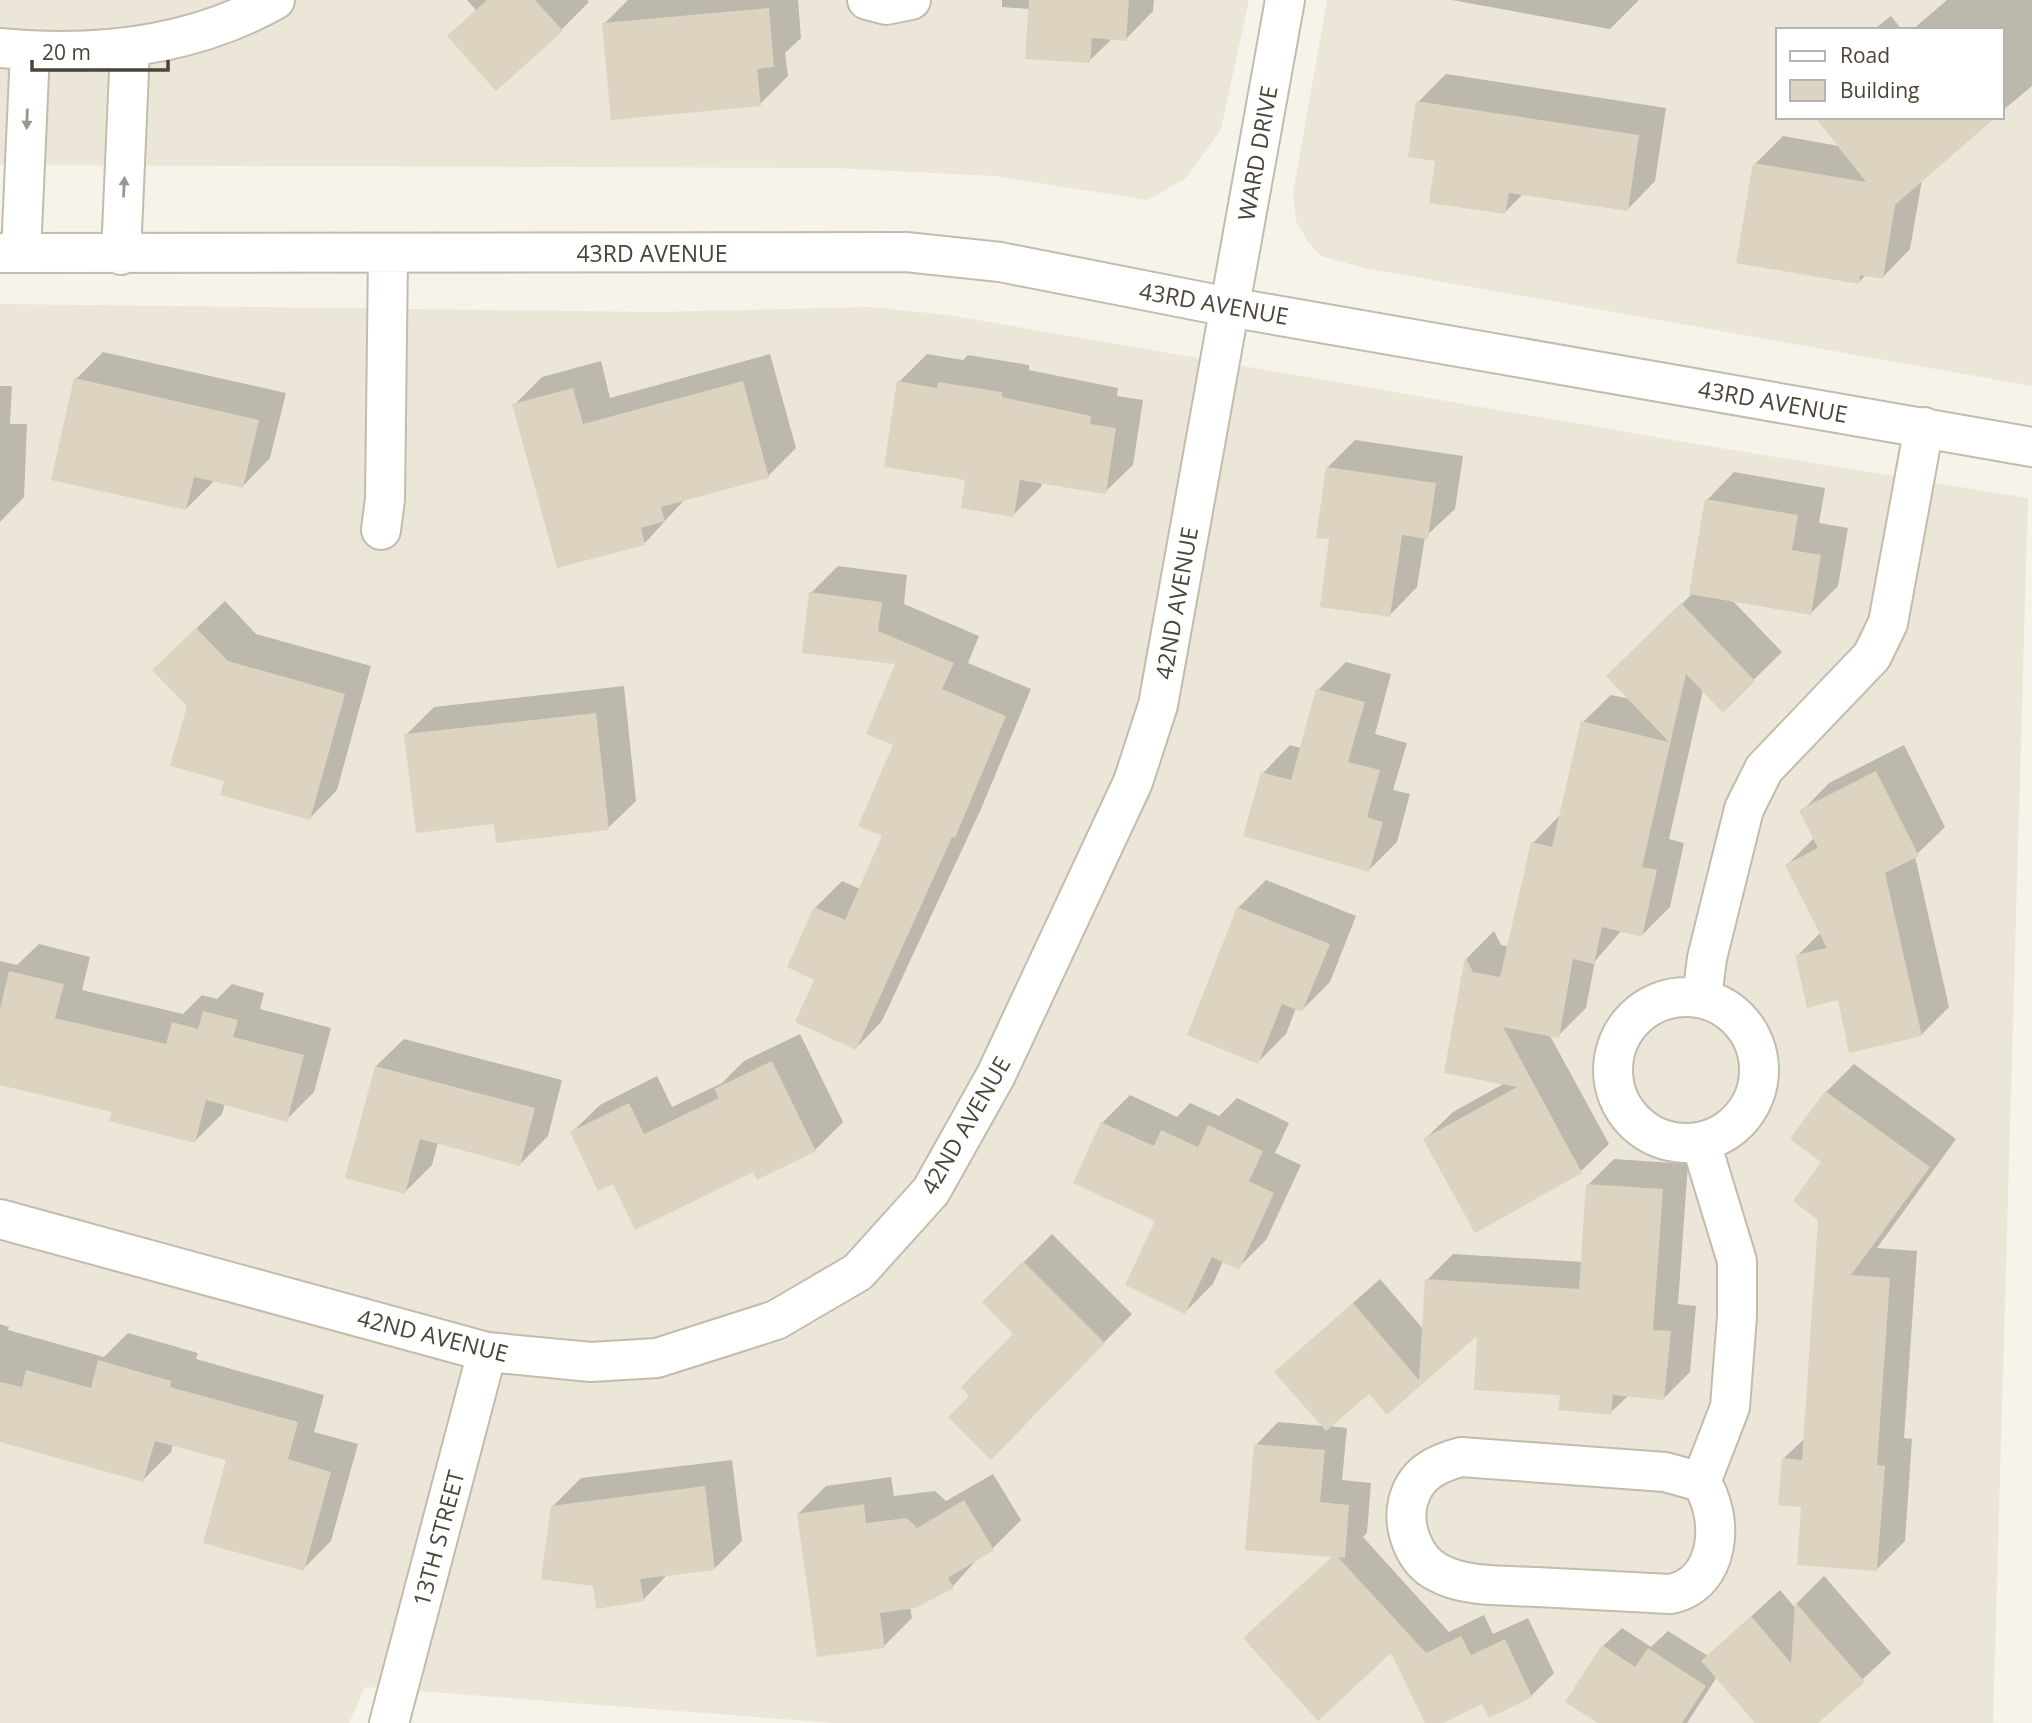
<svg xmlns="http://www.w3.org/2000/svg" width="2032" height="1723" viewBox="0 0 2032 1723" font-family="'Open Sans',sans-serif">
	<rect width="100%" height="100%" fill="#f6f3ea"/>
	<!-- residential -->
	<path fill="#ebe6d8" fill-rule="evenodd" d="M0,0h1249l-28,129 -35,49 -38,22 -154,-24 -159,-8 -835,-3z
		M1327,0h705v386l-668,-118 -43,-12 -13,-14 -12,-21 -3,-28zM1778,30h224v87h-224z
		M0,304l658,8 213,-5 77,8 742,128 338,55 -35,1225h-1158l-470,-36 -16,36h-349z"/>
	<!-- shadow -->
	<path fill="#0003" d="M467,0h120l2,2 -28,28 -111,6 26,-26z
		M628,0h170l3,38 -16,15 3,23 -28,28 -156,-80z
		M1002,0h152l-1,11 -27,28 -13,-1 -24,23 -59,-52 -28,-2z
		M1452,0h187l-29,29z
		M1947,0h85v86l-30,25v-81h-90z
		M1891,16l11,14h-29z
		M1446,74l220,34 -11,73 -27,28 -104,-16 -19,19 -68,-52 -19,-58z
		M1783,136l56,10 83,34 -12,69 -27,28 -16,-3 -8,8 -104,-118z
		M103,352l183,41 -16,65 -27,28 -28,-6 -29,29 -110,-130z
		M770,354l26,94 -28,28 -83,23 -40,44 -131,-138 28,-28 59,-16 9,37z
		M927,354l36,6 5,-5 61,10v5l89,18 -1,8 26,4 -10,65 -28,27 -63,-10 -1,5 -28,28 -46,-37 -68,-96z
		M0,386h12l-2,38h17l-3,73 -24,25z
		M1355,440l108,16 -8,53 -30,28 -8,50 -27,28 -59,-77 -4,-70z
		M1734,472l91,16 -6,35 29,5 -10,58 -27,27 -79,-13 50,52 -59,58 -20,-20 -34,149 15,4 -14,64 -28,28 -20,-5 -27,31 -9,47 -28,28 -9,-2 60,110 -28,27 -156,-32 28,-27 52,-29 -59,-11 21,-114 27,-27 7,14 8,2 24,-104 28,-29 22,-92 28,-27 20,4 -23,-23 83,-81 16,-95z
		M838,566l69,9 -3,29 75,32 -11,27 63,26 -50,120 -99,212 -26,27 -39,-69 -2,-71 27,-27 18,8 25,-54 10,-91 2,-82 -86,-69z
		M225,601l31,33 115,32 -34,124 -27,28 -84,-39 -37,-73 -7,-64z
		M1346,662l45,12 -16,60 32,9 -14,47 17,4 -13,48 -28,28 -106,-97 27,-28 11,3 17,-58z
		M624,686l12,115 -28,27 -113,-6 -89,-87 28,-28z
		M1904,745l41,82 -30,29 34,151 -28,28 -82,-37 -42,-42 24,-24 -34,-67 28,-28 -13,-26 27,-28z
		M1266,880l90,36 -26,66 -28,28 -6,-2 -10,26 -28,28 -20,-154z
		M39,944l51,13 -8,33 101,24 19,-19 15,4 15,-15 32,9 -4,16 71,19 -17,64 -28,28 -61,-17 -3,11 -27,27 -81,-30 -114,-28v-122l17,4z
		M800,1034l43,88 -28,28 -61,20 -140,12 -42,-50 28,-27 57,-29 15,31 50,-24 22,-22z
		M404,1039l158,41 -14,56 -28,28 -82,-22 -6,23 -27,27 -29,-126z
		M1854,1064l102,75 -79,109 40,3 -13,187 8,1 -7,102 -28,28 -74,-63 -20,-47 22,-21 19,-277 -32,-23 34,-46z
		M1130,1095l47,22 13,-14 29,13 18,-18 52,25 -14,30 26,12 -35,75 -28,28 -15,-7 -10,23 -28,28 -28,-92 -55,-97z
		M1614,1159l74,5 -10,140 18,2 -6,66 -26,26 -35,-3 -19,18 -48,-19 -83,-62 -92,81 -18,-22 -40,35 18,2 -5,52 29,3 -4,50 -4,4 86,95 35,-17 9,19 35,-16 26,55 -23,23 -49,6 -43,21h-12l-35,-73 -58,-95 -78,-110 22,-23 45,4 -47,-54 104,-93 44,51 3,-50 26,-26 130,8 5,-77z
		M1052,1234l80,80 -141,143 25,-123 -32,-32z
		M0,1324l9,3 -1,3 96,27 24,-24 70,20 -2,6 128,36 -10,37 44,12 -27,97 -28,28 -75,-111 -55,-14 -2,8 -28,28 -143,-40z
		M732,1460l10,81 -28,28 -46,5 -25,26 -48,-16 -42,-78 28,-28z
		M993,1474l28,46 -28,28 -13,8 -27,30 -43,21 2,11 -28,28 -86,-132 28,-28 65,-9 3,19 41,-5 11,10z
		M1824,1576l67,77 -76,70h-57l-41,-46 -30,46h-86l2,-77 19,-18 29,19 17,-16 40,25 72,-66 16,19 1,-6z"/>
	<!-- building -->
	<path fill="#dcd3c1" d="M487,0h48l28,31 -67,60 -49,-55z
		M1029,0h100l-3,41 -34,-3 -2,25 -65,-4z
		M769,8l5,59 -17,2 4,37 -150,14 -9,-97z
		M1416,101l223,34 -11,76 -119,-18 -4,21 -76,-11 6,-42 -27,-4z
		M1815,117h181l-101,88 -12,74 -23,-4 -1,9 -123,-21 17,-100 113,19z
		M74,378l185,42 -16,68 -49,-11 -8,33 -135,-30z
		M743,381l26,97 -108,29 4,14 -24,7 4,17 -88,23 -45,-164 61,-16 10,36z
		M897,381l40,7 1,-6 64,10v5l89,19 -1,8 26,4 -10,66 -86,-14 -6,37 -53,-9 4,-28 -81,-13z
		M1326,467l110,16 -8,56 -26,-4 -12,82 -70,-10 9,-68 -13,-1z
		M1705,499l93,16 -6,35 29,5 -10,60 -122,-21z
		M809,592l73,10 -4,29 76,32 -12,26 64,27 -51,122 -3,-1 -96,213 -61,-28 19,-42 -27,-13 27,-60 31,13 37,-84 -24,-10 35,-81 -27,-11 29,-70 -93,-11z
		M1681,603l74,78 -32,32 -37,-39 -44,193 15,3 -15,67 -40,-10 -8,37 -21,-5 -14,79 -56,-11 79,146 -107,60 -52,-94 94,-52 -73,-14 21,-116 8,15 27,5 31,-135 21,5 29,-126 88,21 -63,-66z
		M196,628l32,33 117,33 -35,126 -90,-25 4,-14 -54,-15 17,-60 -35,-36z
		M1316,689l49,13 -17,60 32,8 -13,47 16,5 -14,50 -126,-36 18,-64 30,8z
		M596,713l13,117 -113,13 -2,-19 -78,9 -12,-99z
		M1876,771l43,85 -34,17 37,163 -73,17 -11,-53 -31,8 -12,-53 32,-7 -42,-83 33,-17 -19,-38z
		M1237,907l93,37 -28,68 -20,-8 -24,60 -71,-29z
		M9,971l55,13 -9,34 111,26 6,-22 26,7 5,-18 35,9 -5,17 71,18 -17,67 -81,-22 -11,43 -86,-22 3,-9 -112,-27v-76z
		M772,1061l44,90 -59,29 -4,-8 -118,58 -22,-46 -15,7 -28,-59 59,-29 15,31 75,-36 -5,-9z
		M375,1066l160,42 -15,58 -100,-27 -15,55 -60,-16z
		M1825,1091l105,76 -79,108 39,3 -13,187 8,1 -8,105 -80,-6 4,-58 -23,-2 4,-47 20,2 16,-240 -25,-19 28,-39 -31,-23z
		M1101,1122l53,24 7,-16 37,17 10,-22 55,26 -14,30 25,12 -35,77 -27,-13 -27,57 -60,-29 30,-64 -82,-38z
		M1586,1184l77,5 -10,141 18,1 -7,69 -51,-5 -2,20 -53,-5 2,-15 -86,-5 3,-54 -90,79 -18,-21 -43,37 -52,-59 79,-69 66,77 6,-101 154,10z
		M1023,1261l82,82 -114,117 -43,-43 21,-21 -8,-9 52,-53 -31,-32z
		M98,1360l73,21 -1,6 128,35 -10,37 43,13 -27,99 -101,-28 23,-83 -71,-19 -12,41 -143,-40v-60l22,5 4,-17 65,18z
		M1254,1444l71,6 -5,52 29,3 -4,53 -7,-1 88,96 35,-17 10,19 34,-16 27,58 -43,21 -7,-14 -39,19h-18l-34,-70 -73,68 -75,-83 89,-81 -87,-7z
		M705,1486l10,84 -75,9 4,22 -48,8 -3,-23 -52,-7 10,-73z
		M964,1500l30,50 -46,28 6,10 -39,20 -35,5 5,35 -68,9 -20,-143 67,-10 2,19 41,-5 10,10z
		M1795,1602l70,80 -47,41h-63l-54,-62 50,-45 40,47z
		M1602,1645l33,22 13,-19 58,38 -24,37h-84l-33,-21z"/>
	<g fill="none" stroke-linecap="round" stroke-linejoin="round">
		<!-- minor casing -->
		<g stroke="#c3bcab" stroke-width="42">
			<path id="minor" d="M867,0l19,5 25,-5
				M0,48c95,9 191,-1 275,-48
				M0,253l906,-1 94,10 229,45 803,140
				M21,253l9,-202
				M121,255l9,-207
				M381,530l4,-31 3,-244
				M1613 1070a73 73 0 1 1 146 0a73 73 0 1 1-146 0Z
				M1702,998l5,-40 37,-149 20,-40 108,-113 16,-33 36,-196
				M1701,1143l36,118v55l-7,91 -29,75
				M0,1219l487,133 104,10 66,-4 119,-38 82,-48 73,-81 65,-116 137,-293 25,-77 127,-705
				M1461,1457l204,15 36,10c24,36 20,101 -30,112 -45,-2 -90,-5 -134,-7 -32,-2 -72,1 -100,-15 -23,-12 -35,-45 -29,-70 7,-28 27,-38 53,-45z
				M389,1723l98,-371"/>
		</g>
		<!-- minor -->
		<use href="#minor" stroke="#fff" stroke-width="38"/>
	</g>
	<!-- one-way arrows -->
	<defs><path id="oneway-solid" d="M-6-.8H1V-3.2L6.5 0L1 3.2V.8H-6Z" transform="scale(1.75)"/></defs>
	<g fill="#9c9891">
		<use href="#oneway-solid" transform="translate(27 119) rotate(92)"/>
		<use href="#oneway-solid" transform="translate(124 187) rotate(-87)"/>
	</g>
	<g text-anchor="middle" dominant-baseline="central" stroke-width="6" stroke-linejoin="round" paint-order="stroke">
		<!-- street labels -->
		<g font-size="23" fill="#4b4437" stroke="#fff">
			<text transform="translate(1257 153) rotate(-80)">WARD DRIVE</text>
			<text x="652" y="253">43RD AVENUE</text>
			<text transform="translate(1214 303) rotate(10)">43RD AVENUE</text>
			<text transform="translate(1773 401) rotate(10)">43RD AVENUE</text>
			<text transform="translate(1176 603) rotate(-80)">42ND AVENUE</text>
			<text transform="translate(965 1125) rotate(-60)">42ND AVENUE</text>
			<text transform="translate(433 1335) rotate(14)">42ND AVENUE</text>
			<text transform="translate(438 1538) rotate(-75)">13TH STREET</text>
		</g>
	</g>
	<!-- legend -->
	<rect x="1776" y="28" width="228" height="91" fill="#ffffff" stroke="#b7b4af" stroke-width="2"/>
	<rect x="1790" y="51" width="35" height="10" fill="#ffffff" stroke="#b7b4af" stroke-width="2"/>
	<text x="1840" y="63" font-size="21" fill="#4b4437">Road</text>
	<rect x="1790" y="80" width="35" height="21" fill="#dcd3c1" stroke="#b7b4af" stroke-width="2"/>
	<text x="1840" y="98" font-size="21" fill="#4b4437">Building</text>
	<!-- scale -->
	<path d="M32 60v10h136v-10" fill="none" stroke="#4b4437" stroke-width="3.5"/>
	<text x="42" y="60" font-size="21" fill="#4b4437" stroke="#ffffff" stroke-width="5" paint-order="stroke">20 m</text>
</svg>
